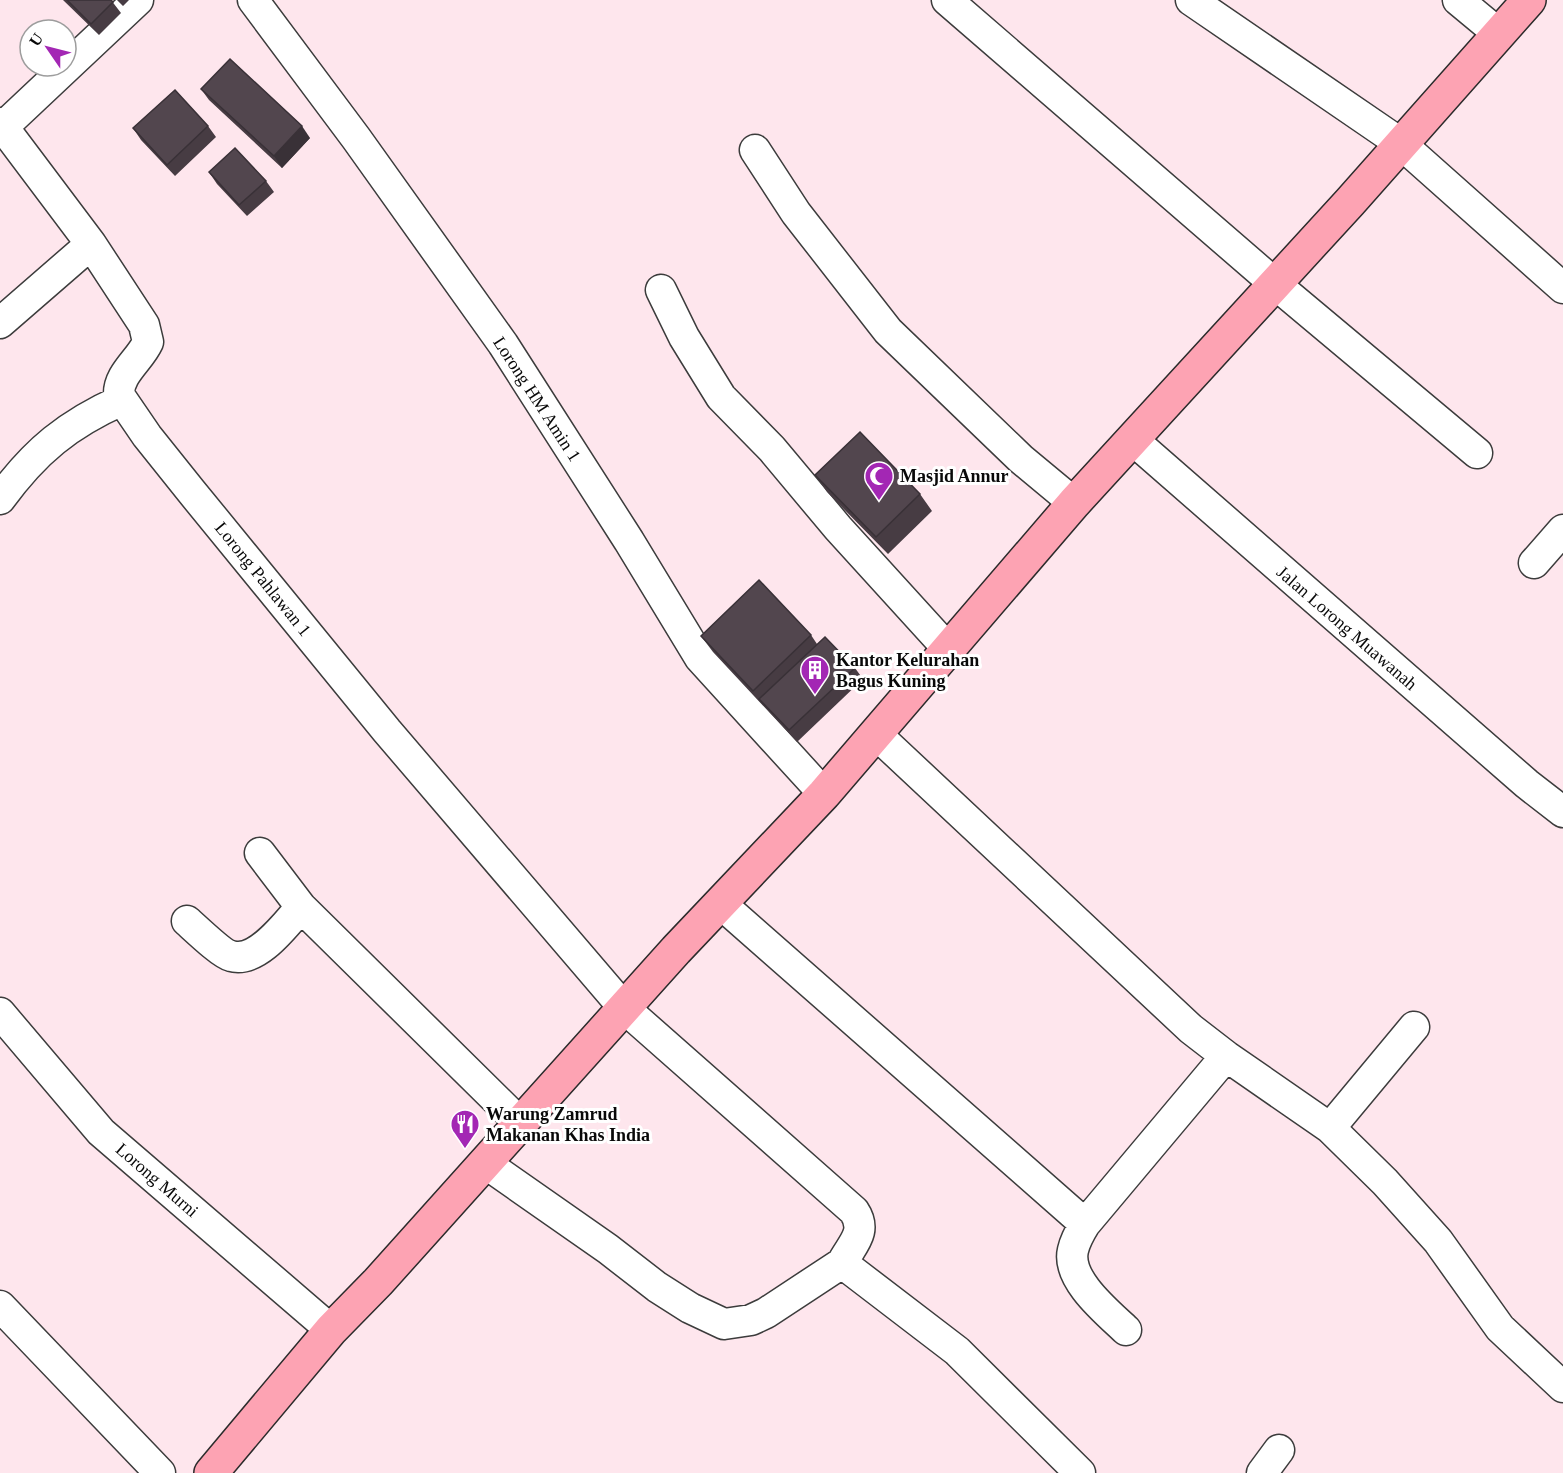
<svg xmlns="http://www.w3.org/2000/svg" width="1563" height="1473" viewBox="0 0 1563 1473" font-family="Georgia,serif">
	<rect width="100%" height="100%" fill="#fee6ed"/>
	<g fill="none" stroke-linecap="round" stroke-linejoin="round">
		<!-- street casing -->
		<g stroke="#3c3c3c" stroke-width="33">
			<path id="street" d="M253,0l103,138 147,206 126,197 71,117 124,136
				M947,0l327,283 203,170
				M1191,0l209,143 163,145
				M1458,0l41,34
				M0,123l91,121 53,81 4,17c-8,18 -30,32 -29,53l28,41 44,55 196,240 237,277 230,203c14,21 -2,33 -12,52l115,88 123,122
				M3,127l135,-127
				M755,150l41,63 92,118 133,128 53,44
				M661,290l23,47 37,60 51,52 66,79 111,122
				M0,323l91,-79
				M1133,440l394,344 36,28
				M0,499c35,-48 68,-75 122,-99
				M1534,563l29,-33
				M876,734l315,295 35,27 -141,168c-5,8 -10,17 -12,26 -7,29 34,62 53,80
				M260,853l41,54 220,217
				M720,903l365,321
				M187,921c9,8 35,33 44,35 26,8 55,-32 70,-49
				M0,1013l101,119 230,198
				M1226,1056l104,72 55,54 53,59 62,87 63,59
				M1330,1128l84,-101
				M485,1163l123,86 49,38 33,21 34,16 27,-4 15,-7 76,-50
				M0,1306l160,167
				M1262,1473l17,-23"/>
		</g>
		<!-- secondary casing -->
		<g stroke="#2b2b2b" stroke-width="36">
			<path id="secondary" d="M211,1473l120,-143 47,-48 298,-332 148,-156 250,-291 276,-301 179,-202"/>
		</g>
		<!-- street -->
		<use href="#street" stroke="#fff" stroke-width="30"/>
		<!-- secondary -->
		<use href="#secondary" stroke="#fda3b3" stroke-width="33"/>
	</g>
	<!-- wall -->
	<path fill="#473c43" d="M63,0h48l10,13 -22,22z
		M117,0h12l-6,6z
		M201,89l109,49 -28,30 -73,-68z
		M208,126l8,11 -41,39 -34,-36 -8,-12z
		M209,172l57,9 8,11 -27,24 -30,-32z
		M815,475l105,19 12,17 -44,43 -61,-62z
		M811,635l6,9 38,24 8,11 -66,63 -84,-90 -12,-16z"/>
	<!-- shaded-wall -->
	<path fill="#393137" d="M302,126l8,12 -28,30 -8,-12z"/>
	<!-- building -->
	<path fill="#52464e" stroke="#393137" stroke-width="1.5" d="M67,0h44l2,2 -22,22z
		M230,59l72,67 -28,30 -73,-67z
		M175,90l33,36 -41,39 -34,-37z
		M235,148l31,33 -27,24 -30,-33z
		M860,432l60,62 -44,43 -61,-62z
		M759,580l52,55 -58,56 -52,-55z
		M825,637l30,31 -66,62 -30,-31z"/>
	<!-- icons -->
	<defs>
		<g id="mosque-pin" transform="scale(1.5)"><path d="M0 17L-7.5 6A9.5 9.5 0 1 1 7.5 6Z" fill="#a327b4" stroke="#fff"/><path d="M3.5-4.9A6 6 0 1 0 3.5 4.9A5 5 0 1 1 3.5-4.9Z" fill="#fff"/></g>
		<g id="building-pin" transform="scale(1.5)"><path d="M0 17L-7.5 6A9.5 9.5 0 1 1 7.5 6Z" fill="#a327b4" stroke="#fff"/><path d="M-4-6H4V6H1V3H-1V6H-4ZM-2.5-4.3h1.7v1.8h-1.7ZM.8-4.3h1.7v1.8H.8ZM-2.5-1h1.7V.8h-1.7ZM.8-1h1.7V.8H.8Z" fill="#fff"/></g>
		<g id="restaurant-pin" transform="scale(1.5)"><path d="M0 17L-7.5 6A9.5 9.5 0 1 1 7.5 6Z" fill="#a327b4" stroke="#fff"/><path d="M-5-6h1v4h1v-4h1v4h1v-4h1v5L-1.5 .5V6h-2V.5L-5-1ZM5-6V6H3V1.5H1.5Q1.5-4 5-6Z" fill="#fff"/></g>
	</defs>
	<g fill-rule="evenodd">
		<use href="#mosque-pin" x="879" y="476"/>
		<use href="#building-pin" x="815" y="670"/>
		<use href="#restaurant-pin" x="465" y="1124"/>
	</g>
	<g text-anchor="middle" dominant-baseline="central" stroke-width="6" stroke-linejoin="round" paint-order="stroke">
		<!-- street labels -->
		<g font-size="18" fill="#090909" stroke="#fff">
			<text transform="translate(537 399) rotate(57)">Lorong HM Amin 1</text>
			<text transform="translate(263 579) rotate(51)">Lorong Pahlawan 1</text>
			<text transform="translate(1347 628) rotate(41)">Jalan Lorong Muawanah</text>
			<text transform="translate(157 1180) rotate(41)">Lorong Murni</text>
		</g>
		<!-- poi labels -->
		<g font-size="18" font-weight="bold" fill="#090909" stroke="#fff" text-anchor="start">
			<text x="900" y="476">Masjid Annur</text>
			<text x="836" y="660">Kantor Kelurahan<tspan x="836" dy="21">Bagus Kuning</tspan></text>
			<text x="486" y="1114">Warung Zamrud<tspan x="486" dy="21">Makanan Khas India</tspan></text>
		</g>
	</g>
	<!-- north arrow -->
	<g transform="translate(48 48) rotate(305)"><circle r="28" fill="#ffffff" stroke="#9d9d9d" stroke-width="1.5"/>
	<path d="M0-4.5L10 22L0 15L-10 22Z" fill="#a327b4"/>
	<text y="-9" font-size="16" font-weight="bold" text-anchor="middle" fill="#090909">U</text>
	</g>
</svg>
